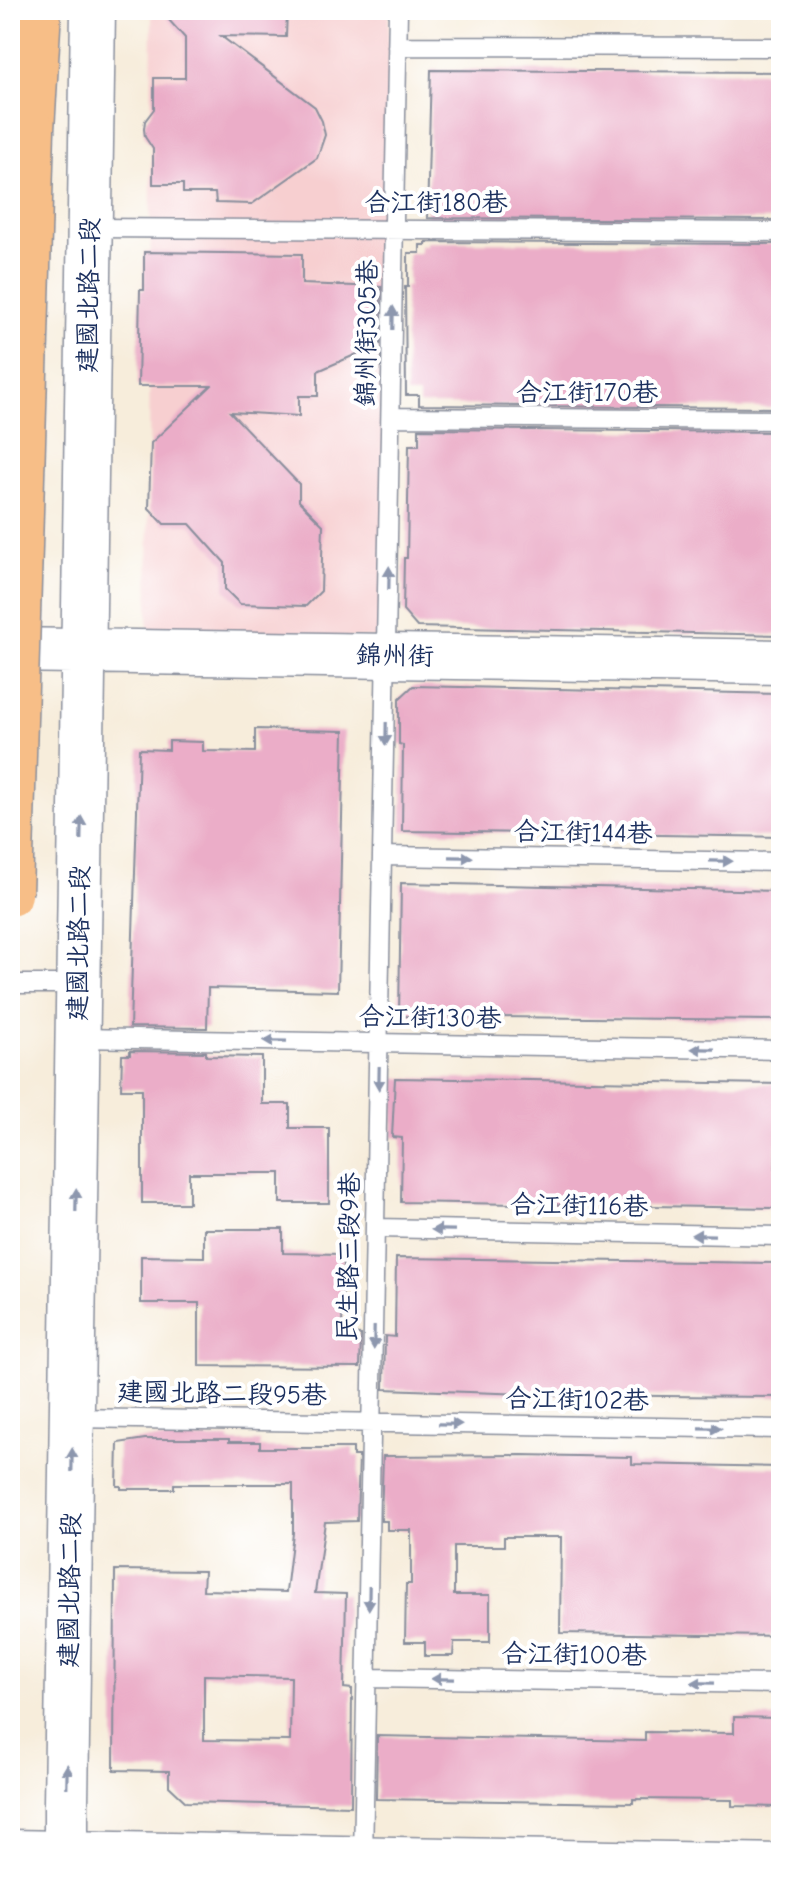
<svg xmlns="http://www.w3.org/2000/svg" width="791" height="1884" viewBox="0 0 791 1884" font-family="'Comic Neue','LXGW WenKai TC',sans-serif">
	<rect width="100%" height="100%" fill="#fff"/>
	<filter id="ink" filterUnits="userSpaceOnUse"><feTurbulence type="fractalNoise" baseFrequency=".0125" numOctaves="2"/><feDisplacementMap in="SourceGraphic" scale="16" xChannelSelector="R" yChannelSelector="G"/><feConvolveMatrix kernelMatrix="1 2 1 2 8 2 1 2 1" color-interpolation-filters="sRGB"/></filter>
	<filter id="wash" filterUnits="userSpaceOnUse"><feTurbulence type="fractalNoise" baseFrequency=".006" numOctaves="4" result="noise"/><feDisplacementMap in="SourceGraphic" scale="32" xChannelSelector="R" yChannelSelector="G"/><feGaussianBlur stdDeviation="1.8" result="paint"/><feColorMatrix in="noise" values="0 0 0 0 0 0 0 0 0 0 0 0 0 0 0 0 0 1.4 0 .05"/><feComposite in="paint" operator="in"/></filter>
	<g filter="url(#wash)">
		<rect width="100%" height="100%" fill="#f7eddb"/>
		<!-- built -->
		<path fill="#f7cfd0" d="M152,10h237l-5,628 -236,-2z"/>
		<g id="blocks">
			<!-- building -->
			<path fill="#ebadc8" fill-rule="evenodd" d="M160,10h127l-1,27 -65,-1 94,71 7,14 3,14 -8,23 -65,46 -36,-1 -1,-10h-32v-9h-30v-35l-8,-12 -1,-8 1,-8 9,-12v-31h31v-40z
				M431,70l350,2v148l-354,-2z
				M426,242l355,2v164l-362,-3v-10h-13l-1,-108h3v-34h12v-8h6z
				M144,252l158,2v30l79,3 -1,57 -62,27v25h-19v20l-69,-4 69,72v17l24,24 -2,66 -15,15 -66,-2 -15,-15v-26l-35,-39h-26l-15,-16 2,-65 60,-57h-73l2,-96h4z
				M419,429l362,3v203l-364,-8 -14,-16 1,-53h3l2,-113h10z
				M413,686l368,8v143l-379,-6 1,-86 -4,-1v-45z
				M255,729l89,2 -6,260 -130,-3 -1,40 -77,-1 9,-278 30,1v-9l34,1v9l52,1z
				M401,883l380,8v129l-382,-4z
				M130,1051l76,1v4l56,1v47h28v24h39v75h-49v-30h-91v30h-47v-114h-21l1,-34h8z
				M395,1078l386,6v59h-5l-1,65 -374,-6 1,-64 -10,-1z
				M204,1229h79v24l60,1 -1,80 19,1 -1,32 -161,-1v-63h-58v-47l63,1z
				M396,1258l385,5v134l-227,-2 -170,-6 1,-53 10,1z
				M145,1439h84v3h31v6h93v8h6l-2,65 -32,1 -10,71 31,1 -2,94 8,1 -1,117 -165,-4 -17,-16v-15l-55,-1 1,-200 89,1 -1,19 83,2 7,-59v-49h-119v5h-53v-3h-4l1,-43zM204,1675l87,2 -1,64 -86,-1z
				M521,1455l111,2v7l149,3v169l-221,-3 1,-96h-57v9h-50v49h36v47h-36l-1,14h-28v-14h-20l1,-58h5v-54h-24v-9h-6l2,-65z
				M734,1717l47,1v89l-49,-1v-6l-99,-1v4l-257,-4 1,-63 268,5v-9l89,1z"/>
		</g>
	</g>
	<g filter="url(#ink)">
		<use href="#blocks" fill-opacity="0" stroke="#898e9c" stroke-width="2"/>
		<g fill="none" stroke-linecap="round" stroke-linejoin="round">
			<!-- service casing -->
			<g stroke="#898e9c" stroke-width="21">
				<path id="service" d="M397,46l384,1
					M90,228l691,4
					M392,417l389,3
					M383,856l398,6
					M10,984h68
					M78,1038l703,12
					M376,1228l405,8
					M72,1418l709,11
					M367,1678l414,6
					M363,1859l35,-1849"/>
			</g>
			<!-- tertiary casing -->
			<g stroke="#898e9c" stroke-width="47">
				<path id="tertiary" d="M10,650l771,12
					M10,1852l771,14
					M59,1874l7,-20v-51l27,-1793"/>
			</g>
			<!-- trunk casing -->
			<g stroke="#898e9c" stroke-width="47">
				<path id="trunk" d="M32,130l7,-120"/>
			</g>
			<!-- service -->
			<use href="#service" stroke="#fff" stroke-width="18"/>
			<!-- tertiary -->
			<use href="#tertiary" stroke="#fff" stroke-width="44"/>
			<!-- trunk -->
			<use href="#trunk" stroke="#f7be87" stroke-width="44"/>
			<!-- trunk-bridge casing -->
			<g stroke="#898e9c" stroke-width="47" stroke-linecap="butt">
				<path id="trunk-bridge" d="M10,894l22,-764"/>
			</g>
			<!-- trunk-bridge -->
			<use href="#trunk-bridge" stroke="#f7be87" stroke-width="44"/>
		</g>
		<!-- one-way arrows -->
		<defs><path id="oneway-solid" d="M-6-.8H1V-3.2L6.5 0L1 3.2V.8H-6Z" transform="scale(2)"/></defs>
		<g fill="#8d97ae">
			<use href="#oneway-solid" transform="translate(393 318) rotate(-89)"/>
			<use href="#oneway-solid" transform="translate(389 578) rotate(-89)"/>
			<use href="#oneway-solid" transform="translate(386 734) rotate(91)"/>
			<use href="#oneway-solid" transform="translate(81 828) rotate(-89)"/>
			<use href="#oneway-solid" transform="translate(461 857) rotate(1)"/>
			<use href="#oneway-solid" transform="translate(721 861) rotate(1)"/>
			<use href="#oneway-solid" transform="translate(275 1041) rotate(-179)"/>
			<use href="#oneway-solid" transform="translate(703 1049) rotate(-179)"/>
			<use href="#oneway-solid" transform="translate(379 1078) rotate(91)"/>
			<use href="#oneway-solid" transform="translate(76 1200) rotate(-89)"/>
			<use href="#oneway-solid" transform="translate(443 1230) rotate(-179)"/>
			<use href="#oneway-solid" transform="translate(703 1235) rotate(-179)"/>
			<use href="#oneway-solid" transform="translate(374 1338) rotate(91)"/>
			<use href="#oneway-solid" transform="translate(450 1424) rotate(1)"/>
			<use href="#oneway-solid" transform="translate(710 1428) rotate(1)"/>
			<use href="#oneway-solid" transform="translate(72 1460) rotate(-89)"/>
			<use href="#oneway-solid" transform="translate(369 1598) rotate(91)"/>
			<use href="#oneway-solid" transform="translate(443 1679) rotate(-179)"/>
			<use href="#oneway-solid" transform="translate(703 1683) rotate(-179)"/>
			<use href="#oneway-solid" transform="translate(67 1776) rotate(-89)"/>
		</g>
	</g>
	<g text-anchor="middle" dominant-baseline="central" stroke-width="8" stroke-linejoin="round" paint-order="stroke">
		<!-- street labels -->
		<g font-size="26" fill="#1b2f5e" stroke="#fff">
			<text x="436" y="203">合江街180巷</text>
			<text transform="translate(89 295) rotate(-89)">建國北路二段</text>
			<text transform="translate(367 333) rotate(-89)">錦州街305巷</text>
			<text x="587" y="393">合江街170巷</text>
			<text transform="translate(395 656) rotate(1)">錦州街</text>
			<text transform="translate(583 833) rotate(1)">合江街144巷</text>
			<text transform="translate(79 943) rotate(-89)">建國北路二段</text>
			<text transform="translate(430 1018) rotate(1)">合江街130巷</text>
			<text transform="translate(579 1206) rotate(1)">合江街116巷</text>
			<text transform="translate(349 1257) rotate(-89)">民生路三段9巷</text>
			<text transform="translate(222 1394) rotate(1)">建國北路二段95巷</text>
			<text transform="translate(577 1400) rotate(1)">合江街102巷</text>
			<text transform="translate(70 1590) rotate(-89)">建國北路二段</text>
			<text transform="translate(574 1655) rotate(1)">合江街100巷</text>
		</g>
	</g>
	<!-- margin -->
	<rect width="791" height="1884" fill="none" stroke="#fff" stroke-width="40"/>
</svg>
